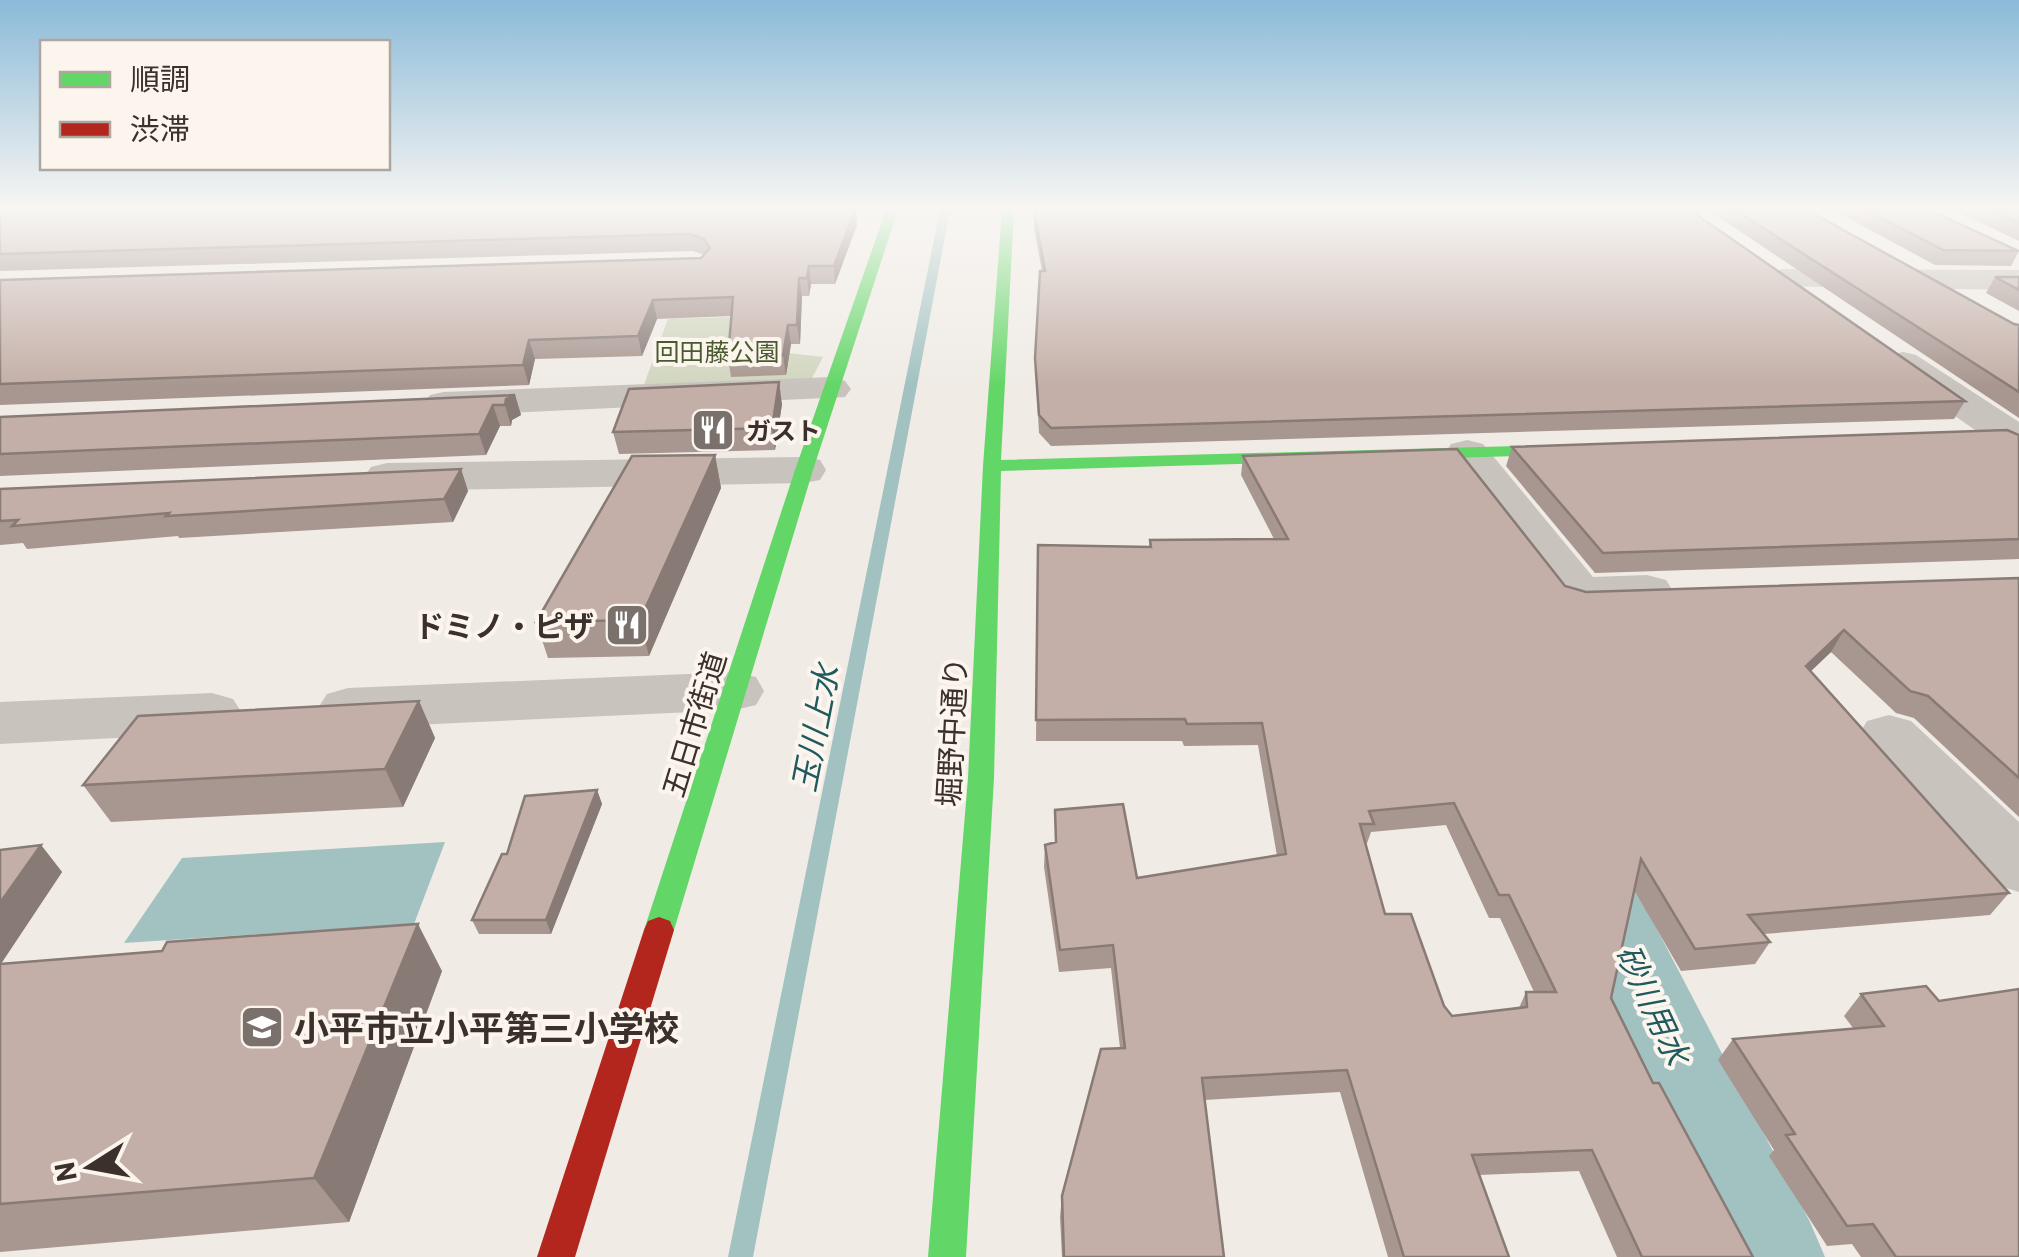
<svg xmlns="http://www.w3.org/2000/svg" width="2019" height="1257" viewBox="0 0 2019 1257" font-family="Barlow,'Noto Sans JP',sans-serif">
	<rect width="100%" height="100%" fill="#f0ebe5"/>
	<!-- green -->
	<path fill="#d1d6bf" d="M762,316l-8,33 69,8 -11,21 -170,12 26,-71z"/>
	<!-- water -->
	<path fill="#a1c2c1" d="M940,210h10l-197,1047h-25z
		M445,842l-31,82 -290,19 58,-85z"/>
	<g fill="none" stroke-linecap="round" stroke-linejoin="round">
		<!-- canal -->
		<path fill="#a1c2c1" fill-rule="evenodd" d="M1589,840l26,9 195,373 15,35h-101l-172,-388 11,-20z"/>
		<!-- street -->
		<path fill="#c9c3be" fill-rule="evenodd" d="M1782,269l237,1v20l-249,-4 -4,-7 4,-7z
			M1903,352l13,3 103,67v32l-15,-4 -114,-79 -6,-8 6,-8z
			M831,377l14,4 6,8 -6,8 -401,19 -14,-3 -6,-9 6,-9 14,-3z
			M1467,440l16,4 110,133 54,-2 19,5 7,11 -7,11c-33,8 -73,10 -106,2l-115,-151 6,-9z
			M804,457l16,3 6,10 -6,10 -16,3 -417,8 -16,-4 -7,-10 7,-10 16,-4z
			M735,672l21,5 8,14 -8,14 -21,5 -387,18 -21,-6 -9,-14 9,-14 21,-6z
			M212,693l21,6 9,14 -9,14 -21,6 -212,11v-42z
			M1889,715l22,6 108,101v70l-25,-8 -127,-133 -9,-15 9,-15z"/>
		<!-- fast -->
		<path fill="#63d668" fill-rule="evenodd" d="M886,210h12l-85,260 -139,460 -4,9 -11,4 -11,-4 -4,-9 151,-460z
			M1002,210h12l-13,250 585,-16 9,5 -9,5 -585,17 -7,307 -28,479h-38l40,-479 15,-312z"/>
		<!-- jam -->
		<path fill="#b3261e" fill-rule="evenodd" d="M659,917l11,4 4,9 -99,327h-38l107,-327 4,-9z"/>
	</g>
	<!-- wall -->
	<path fill="#a89690" fill-rule="evenodd" d="M0,210h856l1,15 -22,59h-24l-2,12h-7l-2,48h-9l-5,31 -55,2 -3,-20 4,-41 -75,3 -15,37 -107,3 -6,26 -529,20v-125l701,-22 3,-3 -11,-4 -693,20z
		M1034,210l931,191 -11,18 -903,27 -12,-13 -4,-75 7,-87 -8,-43z
		M1708,210h99l207,114 5,1v93z
		M1833,210h96l90,41 -8,15 -76,-1z
		M1954,210h65v31z
		M1995,277h24v34l-33,-18z
		M515,395l6,20 -9,5 -1,6h-11l-14,29 -486,21v-59z
		M782,404l-7,46 -156,4 -6,-22z
		M2019,435v124l-424,14 -89,-107 6,-19z
		M715,455l6,33 -72,168 -101,2 -12,-36z
		M1243,456l322,130 21,6 433,-14v239l-105,-99 -18,-5 -65,-61 -20,19 198,222 -19,22 -226,19 6,8 -15,22 -74,7 -47,-81 -23,108 42,85 100,174h-136l-38,-86 -100,4 30,82h-121l-48,-165 -136,8 20,157h-162l-2,-40 2,-21 58,-148 -9,-80 -52,4 -15,-105 1,-22 10,-3v-32l82,68 140,-22 -19,-111 -74,1 -2,-5h-146l2,-196 111,2 1,-7 124,-1 -33,-64zM1446,825l43,93h11l34,74h-8l-7,16 -67,8 -67,-102 -19,-68 5,-14z
		M461,469l7,22 -15,31 -274,16 -1,-2 -151,13 -4,-6 -23,2v-56z
		M419,701l16,37 -32,69 -292,15 -28,-37z
		M597,790l5,14 -51,130h-72l-7,-14 35,-66z
		M41,845l21,27 -61,92 441,7 -93,251 -349,30v-402z
		M1926,986l93,271h-158l-9,-13 -25,2 -58,-90 5,-6 -56,-90 15,-21 120,-11 -9,-12 17,-22z"/>
	<!-- shaded-wall -->
	<path fill="#887a75" d="M856,210l1,15 -22,59 -1,-18z
		M809,266l2,18 -2,12 -2,-18z
		M799,278l3,18 -2,48 -3,-19z
		M653,300l4,19 -15,37 -4,-20z
		M788,325l3,19 -5,31 -3,-20z
		M529,340l6,19 -6,26 -6,-20z
		M779,382l3,22 -7,46 -3,-22z
		M515,395l6,20 -9,5 -1,6 -6,-21 1,-6z
		M493,405l7,21 -14,29 -7,-21z
		M715,455l6,33 -72,168 -9,-36z
		M461,469l7,22 -15,31 -9,-23z
		M1844,630l-13,22 -37,35 12,-21z
		M419,701l16,37 -32,69 -18,-38z
		M597,790l5,14 -51,130 -5,-14z
		M41,845l21,27 -62,93v-62z
		M418,924l24,47 -93,251 -35,-44z"/>
	<!-- building -->
	<path fill="#c3afa7" stroke="#887a75" stroke-width="2.5" fill-rule="evenodd" d="M0,210h855l-21,56h-25l-2,12h-8l-2,47h-9l-5,30 -55,2 5,-60 -80,3 -15,36 -109,4 -6,25 -523,19v-104l701,-22 9,-10 -6,-9 -14,-5 -690,20z
		M1034,210h656l275,191 -914,27 -12,-13 -4,-57 5,-87h5z
		M1735,210h72l207,114 5,1v67z
		M1866,210h63l90,41 -76,-1z
		M1992,210h27v12z
		M1995,277h24v13z
		M779,382l-7,46 -159,4 16,-43z
		M515,395l-9,4 -1,6h-12l-14,29 -479,20v-37z
		M2007,430l12,5v104l-416,14 -91,-106z
		M1457,449l108,137 21,6 433,-14v200l-91,-82 -18,-5 -66,-61 -38,36 203,227 -261,22 22,27 -75,7 -54,-90 -30,139 42,85h6l94,174h-111l-50,-107 -120,5 37,102h-105l-57,-187 -145,8 22,179h-160l-2,-61 39,-147 24,-1 -12,-103 -53,5 -15,-105 11,-3 -1,-32 68,-6 14,74 149,-24 -24,-131 -75,1 -2,-5 -149,1 2,-175 113,2 -1,-7 138,-1 -45,-83zM1454,803l45,92h10l47,97h-30l1,15 -75,9 -8,-10 -33,-92h-26l-25,-90h14l-5,-13z
		M715,455l-75,165 -104,2 96,-166z
		M461,469l-17,30 -278,17 3,-3 -157,13 6,-6 -18,1v-32z
		M419,701l-34,68 -302,16 55,-69z
		M597,790l-51,130h-74l30,-66h5l18,-58z
		M41,845l-41,58v-53z
		M418,924l-104,254 -314,26v-240l162,-13 5,-9z
		M1926,986l13,15 80,-12v268h-123l-23,-33 -26,2 -61,-91 9,-1 -62,-95 151,-13 -23,-32z"/>
	<!-- sky -->
	<linearGradient id="sky" x2="0" y2="1"><stop stop-color="#8bbad8"/><stop offset="0.54" stop-color="#f8f6f3"/><stop offset="1" stop-color="#f8f6f3" stop-opacity="0"/></linearGradient>
	<rect width="2019" height="386" fill="url(#sky)"/>
	<!-- icons -->
	<defs>
		<g id="restaurant-square" transform="scale(2.25)"><rect x="-9" y="-9" width="18" height="18" rx="4" fill="#7a716c" stroke="#fbf5ee"/><path d="M-5-6h1v4h1v-4h1v4h1v-4h1v5L-1.5 .5V6h-2V.5L-5-1ZM5-6V6H3V1.5H1.5Q1.5-4 5-6Z" fill="#fff"/></g>
		<g id="school-square" transform="scale(2.25)"><rect x="-9" y="-9" width="18" height="18" rx="4" fill="#7a716c" stroke="#fbf5ee"/><path d="M0-5L7-2L0 1L-7-2ZM-4 1L0 2.5L4 1V4Q0 6-4 4Z" fill="#fff"/></g>
	</defs>
	<g fill-rule="evenodd">
		<use href="#restaurant-square" x="713" y="430"/>
		<use href="#restaurant-square" x="627" y="625"/>
		<use href="#school-square" x="262" y="1027"/>
	</g>
	<g text-anchor="middle" dominant-baseline="central" stroke-width="8" stroke-linejoin="round" paint-order="stroke">
		<!-- far-park labels -->
		<g font-size="25" fill="#4a5a2e" stroke="#fbf5ee">
			<text x="717" y="351">回田藤公園</text>
		</g>
		<!-- far-poi labels -->
		<g font-size="25" font-weight="bold" fill="#3b302b" stroke="#fbf5ee" text-anchor="start">
			<text x="746" y="430">ガスト</text>
		</g>
		<!-- poi labels -->
		<g font-size="30" font-weight="bold" fill="#3b302b" stroke="#fbf5ee" text-anchor="end">
			<text x="594" y="625">ドミノ・ピザ</text>
		</g>
		<!-- street labels -->
		<g font-size="30" fill="#3b302b" stroke="#fbf5ee">
			<text transform="translate(693 724) rotate(-73)">五日市街道</text>
			<text transform="translate(951 732) rotate(-87)">堀野中通り</text>
		</g>
		<!-- water labels -->
		<g font-size="32" font-style="italic" fill="#1f5a5e" stroke="#fbf5ee">
			<text transform="translate(814 728) rotate(-79)">玉川上水</text>
			<text transform="translate(1654 1004) rotate(65)">砂川用水</text>
		</g>
		<!-- near-poi labels -->
		<g font-size="35" font-weight="bold" fill="#3b302b" stroke="#fbf5ee" text-anchor="start">
			<text x="294" y="1027">小平市立小平第三小学校</text>
		</g>
	</g>
	<!-- legend -->
	<rect x="40" y="40" width="350" height="130" fill="#fbf5ee" stroke="#aea6a0" stroke-width="2.5"/>
	<rect x="60" y="72" width="50" height="15" fill="#63d668" stroke="#aea6a0" stroke-width="2.5"/>
	<text x="130" y="90" font-size="30" fill="#3b302b">順調</text>
	<rect x="60" y="122" width="50" height="15" fill="#b3261e" stroke="#aea6a0" stroke-width="2.5"/>
	<text x="130" y="140" font-size="30" fill="#3b302b">渋滞</text>
	<!-- north arrow -->
	<g transform="translate(90 1167) rotate(259)" stroke="#fbf5ee" stroke-width="8" paint-order="stroke">
	<path d="M0-8L18 38L0 25L-18 38Z" fill="#3b302b"/>
	<text y="-15" font-size="28" font-weight="bold" text-anchor="middle" fill="#3b302b">N</text>
	</g>
</svg>
